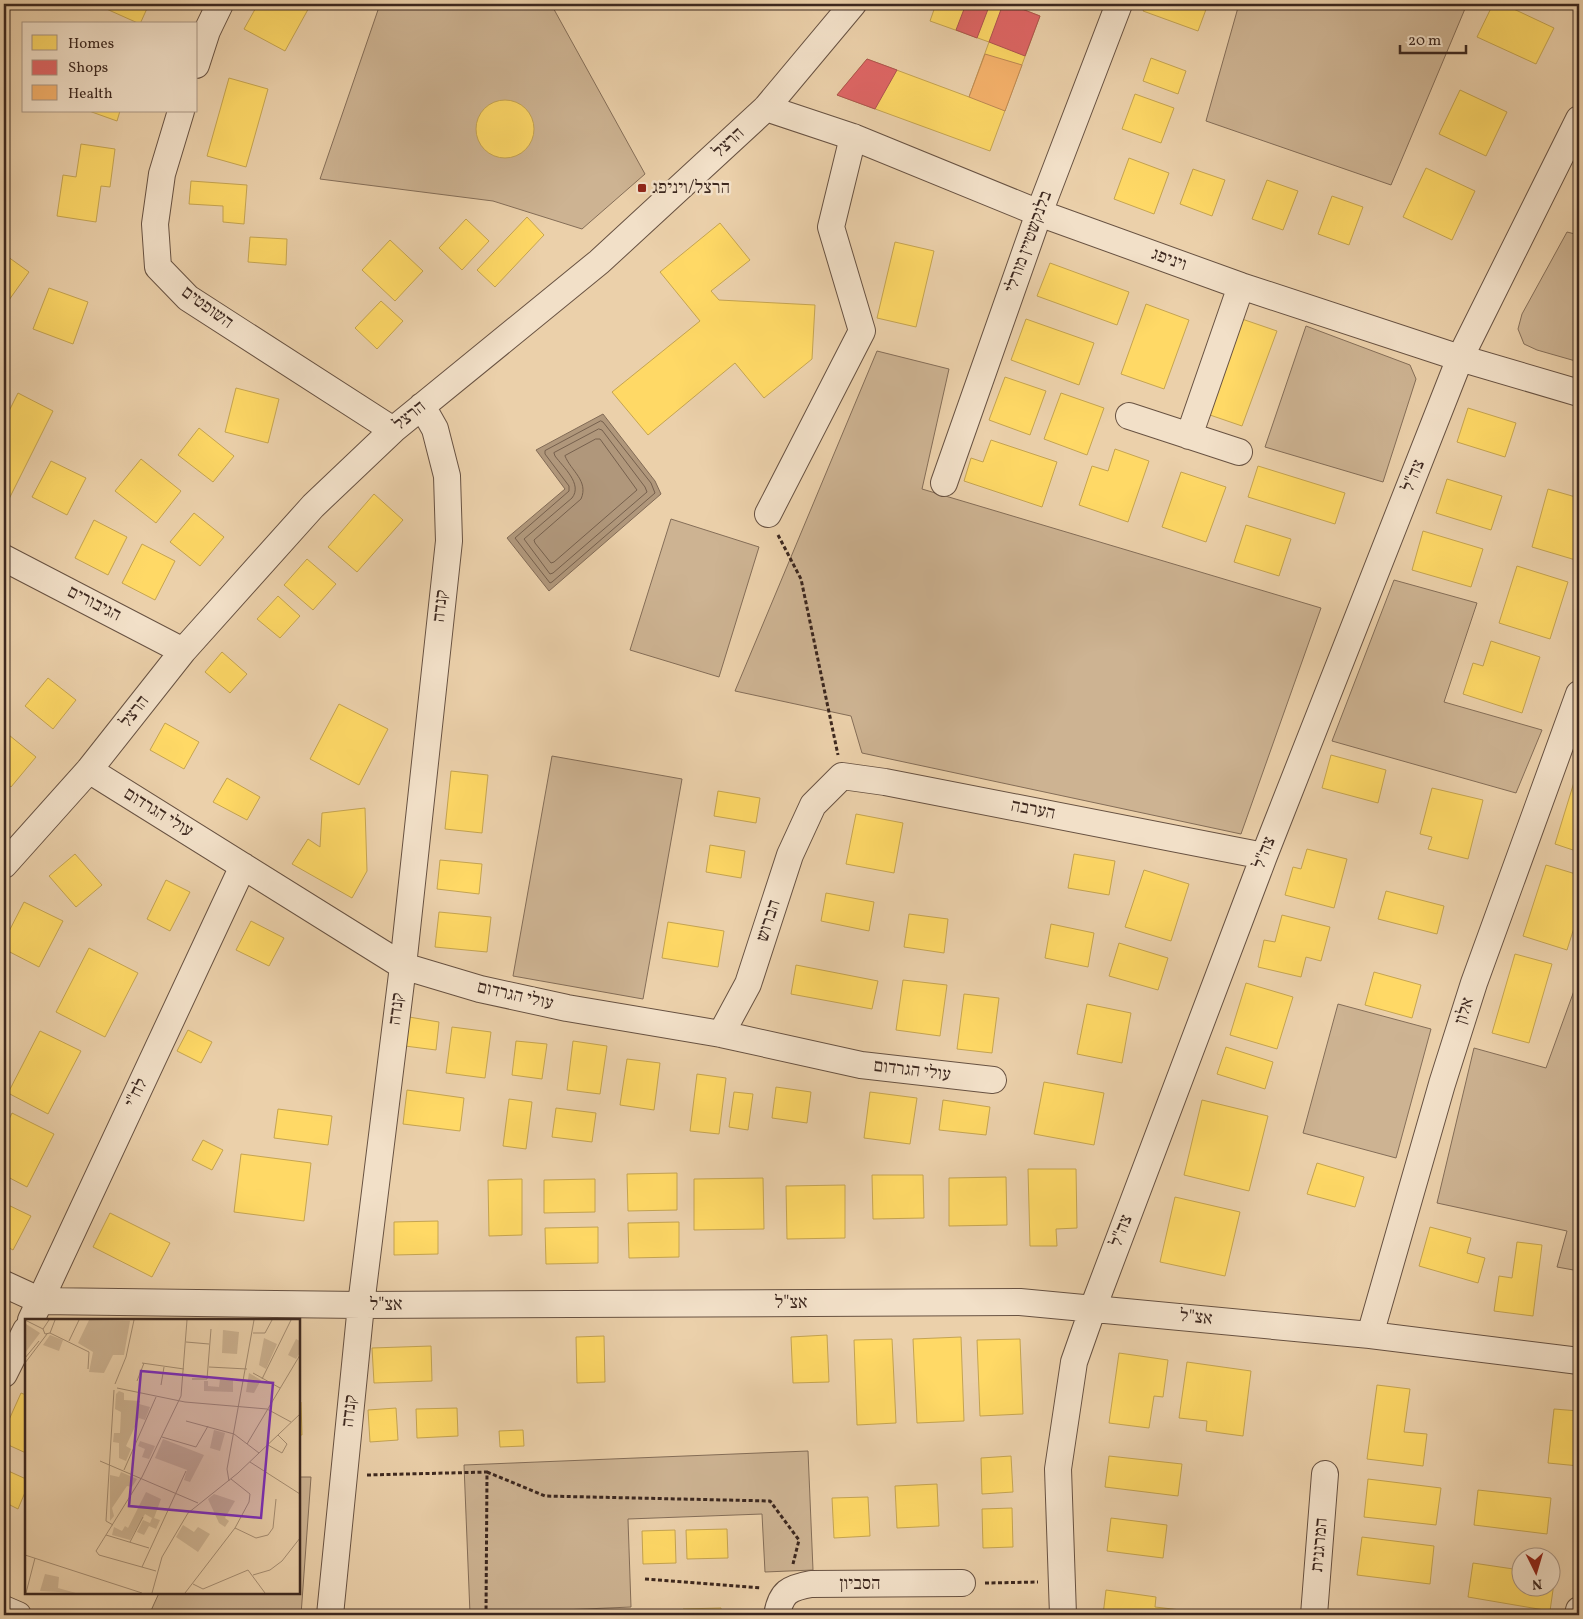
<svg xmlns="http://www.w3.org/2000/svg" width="1583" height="1619" viewBox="0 0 1583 1619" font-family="Vollkorn,'Frank Ruhl Libre',serif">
	<rect width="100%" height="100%" fill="#ebd0aa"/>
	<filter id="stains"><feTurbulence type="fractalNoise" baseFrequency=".004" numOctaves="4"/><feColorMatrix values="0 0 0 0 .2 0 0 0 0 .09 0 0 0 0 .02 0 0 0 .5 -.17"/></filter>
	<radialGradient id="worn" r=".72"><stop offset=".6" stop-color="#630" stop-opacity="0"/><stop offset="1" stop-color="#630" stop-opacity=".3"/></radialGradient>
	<!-- green -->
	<path fill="#cdb392" stroke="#856e58" d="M383,4h168l94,170 -63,55 -89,-28 -173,-22 59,-172z
		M1239,4h228l-76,181 -185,-64z
		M1567,232l12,3v127l-42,-12 -13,-6 -6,-15 4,-15z
		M1306,326l104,39 6,14 -33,103 -118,-35z
		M877,351l72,18 -27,120 399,119 -80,226 -379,-81 -11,-37 -116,-25z
		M671,519l88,28 -40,130 -89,-27z
		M1394,580l83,23 -33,99 98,28 -26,63 -184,-52z
		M552,756l130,23 -39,220 -130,-23z
		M1579,977v294l-22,-4 10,-36 -130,-28 37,-155 72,20z
		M1338,1004l93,25 -35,129 -93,-25z
		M808,1451l5,119 -48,2 -3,-58 -134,5 3,88 -161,7 -6,-149z
		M299,1477h12l-10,138h-152l10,-22h140z"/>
	<!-- water -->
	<path fill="#b0977b" stroke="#826b56" d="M603,414l52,67 6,13 -112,97 -42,-53 58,-49 -29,-39z"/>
	<!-- homes -->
	<path fill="#ffd966" stroke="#c5a451" d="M103,4h46l-9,20 -38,-17z
		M258,4h53l-26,47 -41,-22z
		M936,4h73l31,12 -50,135 -153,-56 30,-36 102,38 20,-55 -59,-21z
		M1146,4h62l-10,27 -55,-20z
		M1493,4h10l51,24 -18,36 -59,-27z
		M1151,58l35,13 -8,23 -35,-13z
		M229,78l39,11 -22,78 -39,-11z
		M1460,90l47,22 -21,44 -47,-22z
		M1135,94l39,14 -13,35 -39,-14z
		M476 129a29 29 0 1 1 58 0a29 29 0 1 1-58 0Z
		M89,111h31l-3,10z
		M81,144l34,5 -5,38 -9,-1 -5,36 -39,-6 6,-41 13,2z
		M1129,158l40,15 -15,41 -40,-15z
		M1426,168l49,23 -23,49 -49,-23z
		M1193,169l32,11 -13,36 -32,-12z
		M1267,180l31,11 -15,39 -31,-11z
		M191,181l56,4 -3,39 -21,-2v-16l-34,-2z
		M1579,182v38l-5,-1z
		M1332,196l31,11 -14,38 -31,-11z
		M527,217l17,18 -49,52 -18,-17z
		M466,219l23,22 -27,29 -23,-22z
		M720,223l30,37 -39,31 8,9 96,5 -3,54 -48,39 -29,-35 -87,72 -36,-43 88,-71 -40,-49z
		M250,237l37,2 -1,26 -38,-3z
		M390,240l33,31 -28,30 -33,-31z
		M895,242l39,9 -18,76 -39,-9z
		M4,254l25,18 -25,35z
		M1050,263l79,29 -12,33 -80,-29z
		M49,288l39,14 -15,42 -40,-15z
		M381,301l22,20 -26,28 -22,-21z
		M1146,304l43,16 -25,69 -43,-15z
		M1026,319l68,24 -15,42 -68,-25z
		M1242,319l35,12 -35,95 -35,-12z
		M1005,377l41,14 -16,44 -41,-15z
		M236,388l43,11 -11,44 -43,-11z
		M18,393l35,18 -44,88 -5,-2v-76z
		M1061,393l43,15 -17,47 -43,-16z
		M1468,408l48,15 -11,34 -48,-15z
		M199,428l35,28 -21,26 -35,-27z
		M991,440l66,22 -15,45 -78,-26 7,-23 12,4z
		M1115,449l34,12 -21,61 -49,-17 13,-39 16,5z
		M141,459l40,32 -25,32 -41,-32z
		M51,461l35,17 -19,37 -35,-18z
		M1258,466l87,27 -10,31 -87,-27z
		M1181,472l45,15 -20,55 -44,-15z
		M1447,479l55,17 -11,34 -55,-17z
		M1548,489l31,9v63l-47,-14z
		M374,494l29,26 -46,52 -29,-25z
		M194,513l30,24 -24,29 -30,-24z
		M94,520l33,17 -19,38 -33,-17z
		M1246,525l45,14 -12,37 -45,-14z
		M1423,531l60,18 -12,38 -59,-17z
		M142,544l33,17 -20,39 -33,-17z
		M307,559l29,25 -23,26 -29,-25z
		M1517,566l51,16 -18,57 -51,-16z
		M278,596l22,20 -20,22 -23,-19z
		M1491,641l49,16 -18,56 -59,-19 10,-31 10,3z
		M222,652l25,22 -17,19 -25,-21z
		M48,678l28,22 -23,29 -28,-23z
		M339,704l49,25 -29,56 -49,-26z
		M165,723l34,19 -15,27 -34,-19z
		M4,731l32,26 -25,30 -7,-6z
		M1331,755l55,15 -8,33 -56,-15z
		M1579,766v86l-24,-8z
		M451,771l37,4 -6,58 -37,-4z
		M227,778l33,19 -13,23 -34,-18z
		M1432,788l51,12 -15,59 -40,-10 4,-12 -12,-3z
		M718,791l42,7 -4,25 -42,-7z
		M365,808l2,63 -15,27 -60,-34 16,-25 12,8 2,-34z
		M856,814l47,9 -9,50 -48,-9z
		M710,845l35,6 -4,27 -35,-6z
		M1307,849l40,10 -13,49 -49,-13 8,-28 8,2z
		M75,854l27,31 -26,22 -27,-31z
		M1074,854l41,7 -6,34 -41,-7z
		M440,860l42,4 -3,30 -42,-5z
		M1546,865l33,10v37l-12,38 -44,-14z
		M1144,870l45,14 -18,57 -46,-14z
		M166,880l24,12 -20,39 -23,-12z
		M1386,891l58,15 -7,28 -59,-15z
		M826,893l48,9 -5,29 -48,-10z
		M24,902l39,19 -24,46 -35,-18v-8z
		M439,912l52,5 -4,35 -52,-5z
		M909,914l39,5 -4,34 -40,-6z
		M1282,915l48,12 -9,34 -15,-4 -5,20 -43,-10 6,-27 11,2z
		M251,921l33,17 -15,28 -33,-16z
		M668,922l56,9 -6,36 -56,-9z
		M1051,924l43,9 -6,34 -43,-9z
		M1119,943l49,15 -10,32 -49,-14z
		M89,948l49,25 -33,64 -49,-25z
		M1515,954l37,10 -23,79 -37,-10z
		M796,965l82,16 -6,28 -81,-15z
		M1374,972l47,13 -9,33 -47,-13z
		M903,980l44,5 -7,51 -44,-6z
		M1246,983l47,14 -16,52 -47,-14z
		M964,994l35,4 -7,55 -35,-4z
		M1087,1004l44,9 -9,50 -45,-9z
		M409,1017l30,5 -3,28 -31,-4z
		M452,1027l39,5 -6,46 -39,-5z
		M188,1030l24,12 -11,21 -24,-12z
		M40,1031l41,20 -33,63 -40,-21z
		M516,1041l31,3 -5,35 -30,-4z
		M573,1041l34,5 -7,48 -33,-4z
		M1226,1047l47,15 -8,27 -48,-15z
		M627,1059l33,4 -6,47 -34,-5z
		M697,1074l29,4 -7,56 -29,-3z
		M1044,1082l60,11 -10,52 -60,-11z
		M776,1087l35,5 -4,31 -35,-5z
		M407,1090l57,8 -4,33 -57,-7z
		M734,1092l19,2 -5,36 -19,-3z
		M870,1092l47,6 -7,46 -46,-6z
		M509,1099l23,3 -6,47 -23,-3z
		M943,1100l47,7 -4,28 -47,-5z
		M1202,1100l66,16 -19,75 -65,-16z
		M556,1108l40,5 -4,29 -40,-5z
		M278,1109l54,7 -4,29 -54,-7z
		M12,1113l42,21 -27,53 -23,-12v-45z
		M203,1140l20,10 -11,20 -20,-10z
		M241,1154l70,9 -7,58 -70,-9z
		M1317,1163l47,14 -9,30 -48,-13z
		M1028,1169h48l1,59 -21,1 1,17h-27z
		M677,1173v37l-49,1 -1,-37z
		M872,1175h51l1,43 -51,1z
		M1006,1177l1,48 -58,1v-48z
		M763,1178l1,51 -70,1v-51z
		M522,1179v56l-33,1 -1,-56z
		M595,1179v33l-51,1v-33z
		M845,1185v53l-58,1 -1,-53z
		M1175,1197l65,15 -15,64 -65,-14z
		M4,1203l27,13 -18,34 -9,-5z
		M110,1213l60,30 -18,34 -59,-30z
		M438,1221v33l-44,1v-33z
		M679,1222v35l-50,1 -1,-35z
		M598,1227v36l-52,1 -1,-36z
		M1430,1227l41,11 -4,15 18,5 -7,25 -59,-17z
		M1517,1242l25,3 -9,71 -39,-5 5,-35 13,2z
		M827,1335l2,47 -36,1 -2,-46z
		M604,1336l1,46 -28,1 -1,-46z
		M961,1337l3,84 -47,2 -4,-84z
		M892,1339l4,84 -39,2 -3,-85z
		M1020,1339l3,75 -43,2 -3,-76z
		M431,1346l1,35 -58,2 -2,-35z
		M1119,1353l49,7 -5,37 -9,-1 -5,32 -40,-5z
		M1187,1362l64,9 -8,65 -37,-5 1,-10 -28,-3z
		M1377,1385l33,4 -6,43 23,2 -4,32 -56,-7z
		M21,1393l5,2v58l-22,-10v-12z
		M299,1402h2l1,33h-3z
		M396,1408l2,32 -28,2 -2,-32z
		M457,1408l1,28 -41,2 -1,-29z
		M1554,1409l25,2v55l-31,-3z
		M523,1430l1,16 -24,1 -1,-16z
		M1011,1456l2,36 -31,2 -1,-36z
		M1109,1456l73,8 -4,32 -73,-9z
		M4,1469l22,10v11l-8,19 -14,-7z
		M1368,1479l73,9 -5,37 -72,-8z
		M937,1484l2,42 -42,2 -2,-42z
		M1478,1490l73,8 -4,36 -73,-9z
		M868,1497l2,39 -36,2 -2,-40z
		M1012,1508l1,39 -30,1 -1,-39z
		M1111,1518l56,7 -4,33 -56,-7z
		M727,1529l1,29 -41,1 -1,-29z
		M675,1530l1,33 -33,1 -1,-33z
		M1362,1537l72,9 -4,38 -73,-9z
		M1473,1563l47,7v16h30v-11l5,1 -5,35 -82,-14z
		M1106,1590l50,7 -1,10 52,6v2h-104z
		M721,1608v7h-38v-6z"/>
	<!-- shops -->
	<path fill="#e06666" stroke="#af5351" d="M966,4h24l-13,34 -21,-8z
		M1003,4h6l31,12 -15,40 -36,-14z
		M867,59l30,11 -22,39 -38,-14z"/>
	<!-- health -->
	<path fill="#f6b26b" stroke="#be8954" d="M985,54l37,11 -17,46 -36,-14z"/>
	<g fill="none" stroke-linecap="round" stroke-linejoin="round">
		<!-- shore -->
		<path stroke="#76604d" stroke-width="1" d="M601,421l2,1 48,61 4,10 -103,89 -2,1 -35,-45 54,-47v-5l-24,-32v-3z
			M599,429l3,1 43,57 2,5 -94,81 -3,1 -26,-35 48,-41c11,-14 -9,-31 -17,-42l-1,-3z
			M596,439h4l37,51 -83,72 -3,1 -16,-20 -1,-3 47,-41c8,-18 -10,-28 -16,-43z"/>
		<!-- minor casing -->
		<g stroke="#685242" stroke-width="28">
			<path id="minor" d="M196,65l11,-34 13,-27
				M766,108l87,29 186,76 202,73 219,72 119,35
				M181,111l-19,63 -7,50 3,43 30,31 205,132
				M1129,416l110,36
				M1189,436l52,-150
				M944,483l95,-270 80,-209
				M768,514l94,-183 -31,-104 22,-90
				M4,558l179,93
				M89,770l314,196 77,23 87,19 154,26 140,31 132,15
				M4,865l85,-95 94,-119 130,-145 80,-76 206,-168 167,-154 87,-104
				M721,1034l27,-50 42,-129 23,-50 29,-29 43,6 379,74
				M4,1284l37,17 320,4 659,-3 350,33 209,26
				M31,1320l212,-454
				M1370,1335l72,-251 32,-101 105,-289
				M4,1374l22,-44
				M4,1609l14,6
				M330,1615l31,-310 42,-339 46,-425 -2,-65 -12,-47 -13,-23
				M777,1615c4,-23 12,-27 34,-31l151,-1
				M1063,1615l-5,-146 16,-107 19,-54 171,-452 196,-498 119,-239
				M1314,1615l11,-141
				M1578,1615l1,-5"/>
		</g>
		<!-- path -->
		<path stroke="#3d281f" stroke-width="3" stroke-dasharray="4 2.5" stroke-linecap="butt" d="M778,535l23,44 37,176
			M487,1472l58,24 225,5 29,39 -6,24
			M367,1475l120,-3 -1,143
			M645,1579l116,9
			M985,1583l53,-1"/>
		<!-- minor -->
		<use href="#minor" stroke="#f2e0c8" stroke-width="26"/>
	</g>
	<!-- markers -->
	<rect fill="#8f2418" stroke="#f2e0c8" stroke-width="2" x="637" y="183" width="10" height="10" rx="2.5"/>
	<g text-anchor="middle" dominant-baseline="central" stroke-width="5" stroke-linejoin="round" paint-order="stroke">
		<!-- street labels -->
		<g font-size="18" fill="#3d281f" stroke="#f2e0c8">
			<text transform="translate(729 143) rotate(-43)">הרצל</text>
			<text transform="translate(1029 242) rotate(-70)">בלנקשטיין מורלי</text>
			<text transform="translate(1169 260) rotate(20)">ויניפג</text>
			<text transform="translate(207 308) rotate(36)">השופטים</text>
			<text transform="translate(410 416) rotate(-39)">הרצל</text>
			<text transform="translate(1414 476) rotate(-68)">צה"ל</text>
			<text transform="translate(94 604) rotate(27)">הגיבורים</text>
			<text transform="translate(441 606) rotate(-84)">קנדה</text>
			<text transform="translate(135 712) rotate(-52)">הרצל</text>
			<text transform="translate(1033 810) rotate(11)">הערבה</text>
			<text transform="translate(158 813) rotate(32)">עולי הגרדום</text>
			<text transform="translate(1265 853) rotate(-69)">צה"ל</text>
			<text transform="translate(769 921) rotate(-72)">הברוש</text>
			<text transform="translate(515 996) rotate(13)">עולי הגרדום</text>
			<text transform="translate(397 1009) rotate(-83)">קנדה</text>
			<text transform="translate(1465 1011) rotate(-72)">אלון</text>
			<text transform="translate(912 1071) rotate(7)">עולי הגרדום</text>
			<text transform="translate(137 1093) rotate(-65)">לח"י</text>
			<text transform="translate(1122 1231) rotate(-69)">צה"ל</text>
			<text x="791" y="1303">אצ"ל</text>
			<text x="386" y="1305">אצ"ל</text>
			<text transform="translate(1196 1318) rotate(6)">אצ"ל</text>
			<text transform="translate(350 1411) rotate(-84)">קנדה</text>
			<text transform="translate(1320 1545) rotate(-85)">המרגנית</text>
			<text x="860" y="1584">הסביון</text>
		</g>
		<!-- poi labels -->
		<g font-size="18" fill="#3d281f" stroke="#f2e0c8" text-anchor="start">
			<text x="652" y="188">הרצל/ויניפג</text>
		</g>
	</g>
	<!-- overview -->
	<g transform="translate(25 1319)">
		<rect width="275" height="275" fill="#ebd0aa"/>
		<path d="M64,1l41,1 -6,34h-11l-9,18 -15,-1 4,-20 -15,-9zM1,5l14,9 -15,20v-26zM198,11l16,2 -2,22 -15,-1zM25,16l13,5 -4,11 -16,-6zM239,19l13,6 -11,25 -7,-4zM271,20l4,2v12l-4,6 -8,-4zM224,54l12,7 -7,13 -8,-1zM195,60l13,1v12l-29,-1v-10h4v5l11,1zM94,72l5,2v7l16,1 -1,3 11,3 -5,13 -6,-2 -13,28 5,3 -5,12 -7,-3v-15l-6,-1 1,-9h6l1,-21 -6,-3 1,-15zM189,111l11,3 -5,18 -10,-3zM138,120l41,16 -14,27 -6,-2 3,-10 -32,-12zM115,122l15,5 -6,13 -7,-2 3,-8 -7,-3zM96,153l16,7 -5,8 -5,-1 -15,22 2,8 -4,5v-46l9,2zM121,173l15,7 -7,19 6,2 -4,9 -7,-3 -5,9 -7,-3 6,-12 7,3 2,-5 -7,-4 -15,26 -18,-5 2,-8 8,4 3,-5 3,2zM189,175l21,7 -10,17 4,3 -4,6 -6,-4 -11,-24zM158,206l11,7 4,-5 12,7 -12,18 -22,-15zM20,255l14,3 -1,11 18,5 -36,-2z" fill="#cdb392"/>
		<path fill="none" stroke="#a58d72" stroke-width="1" d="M0,1l18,9M24,1l-6,9 2,5 5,-1 5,-13M25,14l39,19 -1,17M228,14h12l7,-13M44,22l10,-21M161,23l23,2M0,39l14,-17M0,44l22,-29M117,44l42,6M184,48l38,2M228,54l27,15M167,60h15l4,-50M237,60l29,-59M112,62l7,-18M90,65l11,-27 8,-37M136,66l3,-18M92,69l68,14 82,7 24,13M161,102l48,13 25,19M137,118l34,10 12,-21M222,125l53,-89M243,126l14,8 5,-9 -9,-9M75,142l98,42M225,143l50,32M99,151l32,-73M204,162l-2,-12 27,-149M88,206l-7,-4 8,-131M210,209l21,10 12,-3 5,-7 3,-29M81,216l43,13M105,223l13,-25M0,236l117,38M117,248l44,-96M131,252l-57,-16 -3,-4 46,-74 39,-81 6,-76M228,256l17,-5 12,-9 18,-23M168,265l10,5 45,-19 17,23M1,274l9,-35M127,274l10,-36 26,-44 50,-40 62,-59M160,274l50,-65 14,-26 1,-8 -19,-15"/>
		<path fill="#7b2cbf" fill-opacity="0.15" stroke="#7b2cbf" stroke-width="2.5" d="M116,52l132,12 -12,135 -132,-12z"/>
		<rect width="275" height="275" fill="none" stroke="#3d281f" stroke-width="2.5"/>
	</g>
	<!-- margin -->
	<rect width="1583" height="1619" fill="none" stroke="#ebd0aa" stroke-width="20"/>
	<rect x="5" y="5" width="1573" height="1609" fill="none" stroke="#3d281f" stroke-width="2.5"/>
	<rect x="10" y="10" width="1563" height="1599" fill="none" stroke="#3d281f"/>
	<!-- legend -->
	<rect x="22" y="22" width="175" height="90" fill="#f2e0c8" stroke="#aa9684"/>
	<rect x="32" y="35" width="25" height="15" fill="#ffd966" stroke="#aa9684"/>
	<text x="68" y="48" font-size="15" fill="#3d281f">Homes</text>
	<rect x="32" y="60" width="25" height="15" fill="#e06666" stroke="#aa9684"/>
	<text x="68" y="72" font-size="15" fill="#3d281f">Shops</text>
	<rect x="32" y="85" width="25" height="15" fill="#f6b26b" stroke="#aa9684"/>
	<text x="68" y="98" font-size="15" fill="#3d281f">Health</text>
	<!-- north arrow -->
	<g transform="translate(1536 1572) rotate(175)"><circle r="24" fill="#f2e0c8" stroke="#aa9684"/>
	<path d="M0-4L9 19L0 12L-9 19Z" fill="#8f2418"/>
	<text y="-8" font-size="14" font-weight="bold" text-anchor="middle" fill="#3d281f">N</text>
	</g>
	<!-- scale -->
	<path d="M1400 45v8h66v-8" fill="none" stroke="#3d281f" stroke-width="2.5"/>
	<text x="1408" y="45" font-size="15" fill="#3d281f" stroke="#f2e0c8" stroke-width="4" paint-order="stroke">20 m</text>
	<rect width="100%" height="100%" filter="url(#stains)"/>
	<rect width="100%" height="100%" fill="url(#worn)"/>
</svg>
